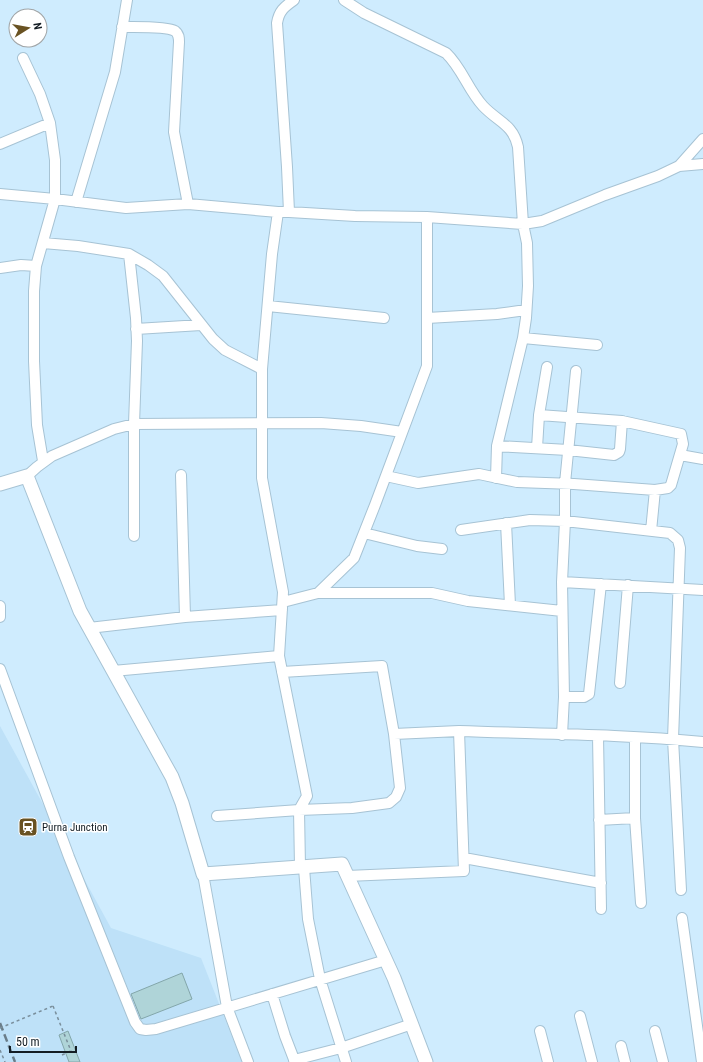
<svg xmlns="http://www.w3.org/2000/svg" width="703" height="1062" viewBox="0 0 703 1062" font-family="'Roboto Condensed',sans-serif">
	<rect width="100%" height="100%" fill="#cfecfe"/>
	<!-- built -->
	<path fill="#bee1f8" d="M0,726l111,202 90,30 41,104h-242z"/>
	<!-- building -->
	<path fill="#afd4d8" stroke="#83a6aa" d="M182,973l10,26 -51,20 -10,-25z
		M68,1031l12,31h-11l-10,-27z"/>
	<g fill="none" stroke-linecap="round" stroke-linejoin="round">
		<!-- minor casing -->
		<g stroke="#a7c3d4" stroke-width="12">
			<path id="minor" d="M344,0l20,13 82,40c16,15 22,37 37,53 15,16 30,18 35,41l5,77 4,19 1,43 -2,32 -3,20 -26,108 -1,32
				M122,27c11,0 45,-1 53,4 4,3 4,7 4,11l-5,90 14,72
				M23,58l17,36 10,29
				M0,144l50,-21 5,37v39l-19,67 -2,25v70l3,64 6,36
				M679,166l24,-2
				M0,194l55,5 71,9 62,-4 90,8h11l66,4 72,1 96,7 19,-3 63,-26 53,-19 21,-10 24,-27
				M76,202l39,-130 12,-72
				M278,212l-6,42 -10,115v109l21,114 -4,64
				M289,212l-2,-45 -10,-144c2,-12 7,-16 17,-23
				M43,243l35,3 51,8 19,11 15,11 50,63 12,11 37,19
				M129,254l7,64 1,23 -3,83v112
				M0,268l21,-3 15,1
				M268,306l116,12
				M427,318l70,-4 29,-4
				M136,329l65,-4
				M523,338l74,7
				M497,446l71,4 46,5 5,-3 1,-3 2,-28
				M537,448l2,-33 8,-48
				M680,455l23,4
				M181,475l4,142
				M27,476l10,-9 15,-11 62,-27 20,-5 187,-1 40,3 41,6
				M386,476l32,7 61,-9 38,8 57,2 81,6 13,-2 3,-3 12,-41 -2,-10 -59,-13 -83,-6
				M506,523l4,82
				M461,530l69,-10 35,1 105,12 8,7 2,8 -7,191 8,151
				M651,531l4,-41
				M364,533l53,13 25,3
				M562,582l141,8
				M318,593h114l36,8 94,10
				M283,602l35,-9 36,-35 21,-53 52,-139v-149
				M0,606v11
				M89,628l96,-11 97,-7
				M0,669l69,188 66,165 5,7 6,1 10,-1 230,-69
				M113,671l166,-15 28,140 -8,14 1,57
				M282,672l100,-6 12,68 65,-3
				M620,683l8,-98
				M564,697h20l5,-3 12,-110
				M562,735l2,-38 -2,-115 3,-61v-38l11,-112
				M598,736l3,173
				M635,738v80l6,85
				M217,816l82,-6 53,-2 37,-5 7,-6 4,-9 -6,-54
				M599,820l36,-2
				M464,858l137,25
				M304,868l4,51 12,60 26,83
				M203,874l24,133 21,55
				M347,876l117,-5 -5,-140c82,3 163,3 244,11
				M682,918l20,144
				M272,994l13,42 10,26
				M580,1016l12,46
				M540,1031l8,31
				M655,1031l8,31
				M621,1046l4,16
				M294,1060l47,-12 71,-24"/>
		</g>
		<!-- major casing -->
		<g stroke="#a7c3d4" stroke-width="15">
			<path id="major" d="M0,484l27,-8 53,135 92,166 10,26 21,71 139,-10 52,114 32,84"/>
		</g>
		<!-- path -->
		<path stroke="#7a8f9c" stroke-width="1.5" stroke-dasharray="3 3" stroke-linecap="butt" d="M53,1006l18,45
			M0,1050l5,12
			M62,1055l11,-5"/>
		<!-- minor -->
		<use href="#minor" stroke="#fff" stroke-width="10"/>
		<!-- major -->
		<use href="#major" stroke="#fff" stroke-width="13"/>
		<!-- rail -->
		<path stroke="#6a7d89" stroke-width="2.5" stroke-dasharray="8 4" stroke-linecap="butt" d="M0,1023l15,39"/>
		<!-- path-bridge -->
		<path stroke="#7a8f9c" stroke-width="1.5" stroke-dasharray="3 3" stroke-linecap="butt" d="M0,1028l53,-22"/>
	</g>
	<!-- icons -->
	<defs>
		<g id="station-square" transform="scale(1)"><rect x="-9" y="-9" width="18" height="18" rx="4" fill="#695222" stroke="#fff"/><path d="M-3-6H3Q5-6 5-4V2Q5 4 3 4L4.5 6H3L1.5 4h-3L-3 6H-4.5L-3 4Q-5 4-5 2V-4Q-5-6-3-6ZM-3.5-4v3h7v-3ZM-3.5 1v1.5H-2V1ZM2 1v1.5H3.5V1Z" fill="#fff"/></g>
	</defs>
	<g fill-rule="evenodd">
		<use href="#station-square" x="28" y="827"/>
	</g>
	<g text-anchor="middle" dominant-baseline="central" stroke-width="3" stroke-linejoin="round" paint-order="stroke">
		<!-- poi labels -->
		<g font-size="11" fill="#131d24" stroke="#fff" text-anchor="start">
			<text x="42" y="827">Purna Junction</text>
		</g>
	</g>
	<!-- north arrow -->
	<g transform="translate(28 28) rotate(79)"><circle r="19" fill="#ffffff" stroke="#a1a5a7"/>
	<path d="M0-3L7 15L0 10L-7 15Z" fill="#695222"/>
	<text y="-6" font-size="11" font-weight="bold" text-anchor="middle" fill="#131d24">N</text>
	</g>
	<!-- scale -->
	<path d="M10 1046v6h66v-6" fill="none" stroke="#131d24" stroke-width="2"/>
	<text x="16" y="1046" font-size="12" fill="#131d24" stroke="#ffffff" stroke-width="3" paint-order="stroke">50 m</text>
</svg>
